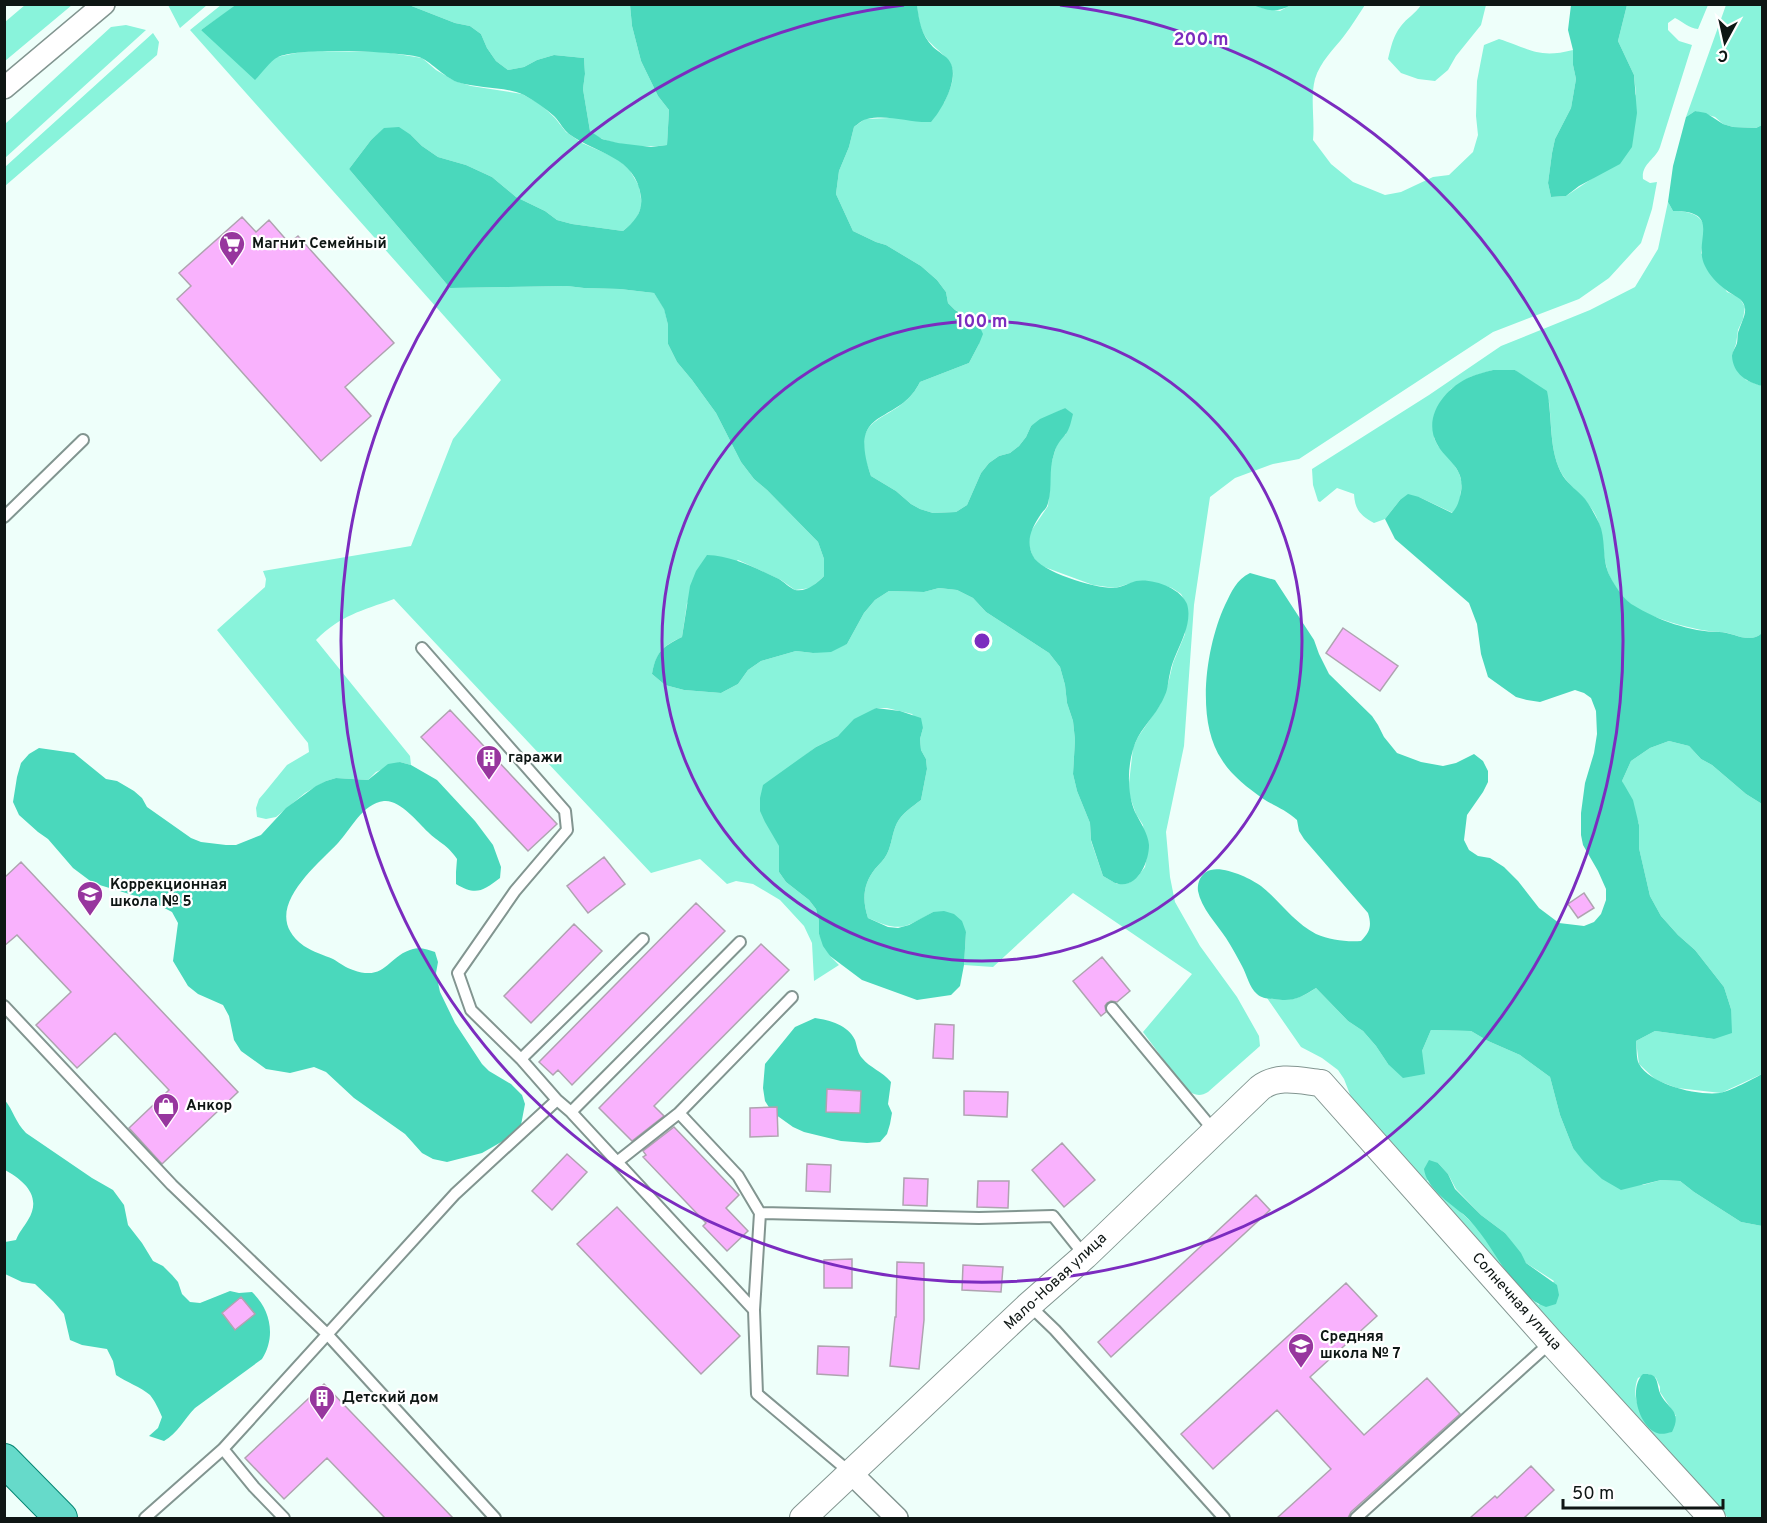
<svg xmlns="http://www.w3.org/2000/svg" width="1767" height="1523" viewBox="0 0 1767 1523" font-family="Overpass,sans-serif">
	<rect width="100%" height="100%" fill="#eefffa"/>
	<!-- green -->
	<path fill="#89f3db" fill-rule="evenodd" d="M1253,4l9,4 18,3 11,-6h74c-7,10 -13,21 -21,31 -10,13 -24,26 -29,43 -5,19 0,41 -2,61l18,24 22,18 32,13 16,-3 32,-15 16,-2 24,-23 5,-17 -2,-19 1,-35 7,-36 15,-6c32,10 39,20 74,11v15l3,14 -5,29 -16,31 -3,14 -4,30 3,14 15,-1 27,-18 43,-84 -2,-19 -16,-34 9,-36h81l-10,24c-9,-1 -15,-7 -23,-11l-7,5v7l11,11 13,4 -32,102c-4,12 -19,17 -17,32l7,4 7,-1 -5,27 -11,34 -32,35 -30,21 -86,33 -194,127 -26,5 -38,14 -25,19 -16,108 -10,141 -18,86 4,45 5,25 25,44 37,51 22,39 1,10 -52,46c-8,5 -14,3 -22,-2l-43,-58 49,-58 -119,-81 -80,74 -29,-2 2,-33 -33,-20c-30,17 -33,20 -65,6 -6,-18 -5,-34 7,-49 4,-5 9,-9 12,-15 5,-10 5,-21 10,-31 5,-10 15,-16 24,-23l6,-31 -1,-10 -5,-9 -1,-11 3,-11 -11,-14 -25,-6h-11l-38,28 -22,11 -42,32 5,67v26l7,10 23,18 7,9 3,12v13l11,22 9,9 -25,16 -2,-38 -8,-17 -24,-26 -27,-16 -17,-3 -9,3 -27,-25 -49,14 -257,-274c-33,12 -53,16 -78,41l94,116 1,9 -11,-3 -24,10 -8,8 -32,-2 -10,3 -21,12 -29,24 -10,2 -9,-2 -1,-9 3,-9 6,-7 22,-27 22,-13 -1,-9 -91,-113 48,-43 1,-8 -3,-8 148,-25 42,-107 48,-59 -311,-350 31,-25h16l-36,25 76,27 19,-4 17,-2 72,1 37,6 14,12 19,11 16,5 51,8 18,10 15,14 11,14 16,11 34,15 13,11 10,17 3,19 -6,15 -13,11 -51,-7 -15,-4 -12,-9 -29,-14 -24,-20 -26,-12 -28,-8 -16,-11 -11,-11 -27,-6 -13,11 -22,29 101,119 117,-2 17,2 36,1 34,4 10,15 4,17v19l9,18 15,18 24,33 25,49 13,17 13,11 51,52 6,17v17l-13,12 -16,2 -14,-10 -43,-20 -51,43 -5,34c-20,9 -26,16 -30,37l13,11 19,5 37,3 17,-9 10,-14 13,-9 35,-10 17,2 34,-9 17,-31 11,-13 14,-9 35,1 15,-4 18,2 16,8 13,14 63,41 11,14 5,18 2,18 6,18 2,19 -2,34 4,17 13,32 1,18 12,35 14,8 12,-1 9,-7 7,-9 2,-11 -4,-31 -7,-11 -7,-20v-11l4,-35 5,-11 22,-32 8,-21 5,-21 12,-29 1,-31 -5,-9 -9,-6 -11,-3 -23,-4 -23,7 -22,-3 -54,-20 -6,-8 -4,-11v-12l19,-28 2,-21 -1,-10 2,-11 7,-23 8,-7 -1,-26 -34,18 -5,11 -7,9 -9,7 -11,3 -10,7 -8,10 -14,32 -11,7 -23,1 -13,-4 -9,-5 -15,-13 -25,-15c-3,-10 -9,-22 -8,-33 2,-21 21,-26 35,-36 10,-7 17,-15 22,-25l49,-19 10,-19 -12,-29 -12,-5 -7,-7 -2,-11 -9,-12 -16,-14 -35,-21 -10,-3 -23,-11 -17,-37 3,-23 10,-24 5,-20 11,-8 25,-1 54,-15c4,-9 10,-21 9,-31 -1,-15 -21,-24 -28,-36 -6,-10 -7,-20 -8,-31z
		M25,5h47l-67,56v-39z
		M168,5v-1l39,1 -27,23z
		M409,5h221l2,21 9,35 17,35 11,14 -2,35c-18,3 -47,1 -64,-6 -5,-1 -9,-5 -13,-8l-7,-42 2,-15 -1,-16 -30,-3 -17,5 -13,7 -16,3 -12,-9 -9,-13 -6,-14 -11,-8 -15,-3z
		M1421,5h65l-5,20 -25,31 -8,14 -13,11 -17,-2 -17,-6 -13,-14c3,-12 5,-23 13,-33 6,-8 14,-12 20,-21z
		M1726,5h36v120l-6,3 -23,-1 -10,-3 -8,-7 -20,-6 -9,6z
		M126,25l20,5 -141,128v-34l106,-97z
		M153,33l6,9 -2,13 -152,131v-19z
		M1668,202l5,9c13,0 29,2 32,18 1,7 -3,17 -4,24l26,39 12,5 6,10 -2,12 -5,11 -2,14 -4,11 14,25 16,6v247c-13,12 -28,-1 -42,-1 -21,0 -76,-15 -91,-29 -8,-8 -19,-22 -22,-34 -5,-18 -3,-36 -11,-53 -8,-16 -22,-25 -32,-39 -14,-20 -12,-51 -15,-75l-34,-32h-22l-23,7 -19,12 -13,17 -4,32 4,8 15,17 6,10 3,10 -3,22 -6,8 -34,-16 -19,3 -15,19 -11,4c-14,-8 -19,-13 -20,-29l-17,-6 -17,14 -2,-1 -5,-16 -1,-16 117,-74 72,-49 89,-36 45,-23 23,-38z
		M1669,741l20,5 12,13 11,6 34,29 16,10v270l-41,19 -44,-5 -21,-8 -17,-16 -3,-23 19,-10 59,8 17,-30 -7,-22 -29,-37 -17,-15 -17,-19 -11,-20 -11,-48v-24l-17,-43 9,-20 19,-13z
		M1316,988l32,33 15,10 13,15 12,18 34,-13 9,-21 40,1 17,10 32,14 30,22 10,38 13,33 70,37 18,-5 19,1 14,11 47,30 21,4v292h-34l-372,-408 -12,-31 -6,-9 -16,-12 -21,-11 -34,-49c22,3 30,3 49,-10zM1438,1163l10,11 8,15 25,26 24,18 21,30 28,18 -15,24 -11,-9 -20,-23 -28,-43 -53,-49zM1648,1374l8,4 4,9v5l16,24 -33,2c-6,-14 -11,-26 -5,-40z"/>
	<!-- forest -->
	<path fill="#4ad8bc" d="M237,4l172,1 46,18 15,3 11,8 6,14 9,13 12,9 16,-3 13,-7 17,-5 30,3 1,16 -2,15 7,42 12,8 16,4 33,4 16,-2 2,-35 -11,-14 -17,-35 -9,-35 -2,-21h287c2,15 4,30 16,42 5,5 14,9 17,15 10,16 -8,48 -19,60 -21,1 -43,-8 -64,-3 -5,1 -9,5 -13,8l-5,20 -10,24 -3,23 17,37 23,11 10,3 35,21 16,14 9,12 2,11 7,7 23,13 5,11 -4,10 -10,19 -49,19c-22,45 -74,22 -49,94l25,15 15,13 9,5 13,4 23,-1 11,-7 14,-32 8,-10 10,-7 11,-3 9,-7 7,-9 5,-11 9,-7 25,-11 8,6c-2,7 -3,15 -8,21 -6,7 -8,9 -11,19 -6,17 -1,32 -6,49 -1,5 -4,7 -7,11 -9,14 -16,26 -8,42 7,16 64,33 82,32 7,-1 14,-5 21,-7 16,-3 45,7 51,23 5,16 -4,34 -10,48 -3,7 -6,14 -7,21 -2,8 -2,16 -5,22 -6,16 -19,28 -27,42 -11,21 -12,54 -3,75 5,10 13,21 14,33 0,17 -12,46 -34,38 -4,-2 -8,-5 -12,-7l-12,-36 -1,-17 -13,-32 -4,-17 2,-34 -2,-19 -6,-18 -2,-18 -5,-18 -11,-14 -63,-41 -13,-14 -16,-8 -18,-2 -15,4 -35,-1 -14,9 -11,13 -17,31 -16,8 -18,1 -17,-2 -35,10 -13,9 -10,14 -17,9 -37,-3 -19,-5 -13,-11c4,-22 10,-27 30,-37l8,-51 6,-15 11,-16c26,1 48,13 72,24 5,3 11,9 16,11 12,2 21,-6 29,-14v-17l-6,-17 -51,-52 -13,-11 -13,-17 -25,-49 -24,-33 -15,-18 -9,-18v-19l-4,-16 -10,-16 -34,-4 -36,-1 -17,-2 -117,2 -101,-119 22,-29 13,-12 15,-1 12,8 11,11 16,11 28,8 26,12 24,20 29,14 12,9 15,4 51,7c12,-10 20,-19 18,-34 -5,-41 -45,-43 -72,-63 -6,-5 -9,-12 -15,-18 -9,-8 -19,-15 -30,-21 -20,-9 -45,-6 -67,-13 -13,-5 -28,-22 -38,-25 -23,-6 -121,-10 -141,0 -8,4 -16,16 -23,23l-54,-50z
		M1253,5l38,-1v1c-14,8 -23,6 -38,0z
		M1571,5h56l-9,36 16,34 3,38 -5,34 -12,17 -41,22 -13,10 -15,1 -3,-14 4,-30 3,-14 16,-31 5,-29 -3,-14v-15l-5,-20z
		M1695,111l11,2 17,11 10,3 23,1 6,-3v261c-15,-4 -29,-12 -30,-30 0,-4 4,-9 5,-13 1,-4 0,-9 2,-13 2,-7 7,-15 6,-22 -2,-11 -12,-12 -19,-18 -8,-6 -17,-15 -21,-24 -13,-25 19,-55 -32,-55l-5,-9 5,-36 13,-49z
		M1493,370h22l32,21c6,28 1,60 16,85 6,9 15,15 22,23 6,8 10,16 14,24 7,15 3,34 9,49 4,10 16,28 25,33 24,15 58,27 86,27 15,0 30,13 43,1v171l-16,-10 -34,-29 -11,-6 -12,-13 -20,-5 -19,7 -19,13 -9,20 11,19 6,25v23l11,48 11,20 17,19 17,15 29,37 7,22 1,24 -18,6 -59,-8 -19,10c1,7 0,18 3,23 12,21 59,32 81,29 10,-2 33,-14 42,-19v152l-21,-4 -47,-30 -14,-11 -19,-1 -40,10 -19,-11 -18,-17 -11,-14 -13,-33 -10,-38 -30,-22 -32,-14 -17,-10 -40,-1 -9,21 3,23 -22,4 -15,-14 -12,-18 -13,-15 -15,-10 -32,-33c-16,10 -23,14 -42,11 -6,0 -13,-1 -17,-5 -8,-7 -10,-19 -15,-28 -5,-9 -10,-19 -16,-28 -9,-14 -25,-30 -28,-47 -1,-7 2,-15 8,-19 13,-9 44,6 55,14 19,15 33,37 55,48 14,6 30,8 45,7 9,-9 11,-15 7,-28l-64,-74 -5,-8 -2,-11c-11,-10 -23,-14 -35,-22 -14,-10 -31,-23 -40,-38 -27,-39 -16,-114 3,-155 7,-14 11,-25 25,-32l25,7 39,60 5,14 10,20 43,42 6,9 6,12 13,16 24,9 22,4 13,-3 18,-9 9,7 5,10v11l-5,10 -16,23 -3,25 5,10 9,6 12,2 14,9 14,14 21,27 20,15 25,3 10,-4 7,-8 5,-14v-11l-8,-18 -15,-26 -2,-10v-22l4,-30 9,-30 3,-19 -1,-23 -5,-13 -7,-5 -9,-3 -35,12 -13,-2 -11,-3 -28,-20 -7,-23 -4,-30 -8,-21 -74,-64 -10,-20 15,-19 8,-6 11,3 33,16c6,-7 7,-12 9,-21 4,-25 -14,-30 -24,-48 -15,-27 8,-56 33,-67 7,-3 15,-5 23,-7z
		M876,708l24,3 21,7 2,10 -3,11 1,11 5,9 1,10 -6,31c-9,7 -19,13 -24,23 -5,10 -5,21 -10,31 -3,6 -8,10 -12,15 -12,15 -13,31 -7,49l20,9 10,1 11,-3 24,-13 11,-1 10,3 8,7 4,11 -2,33 -4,21 -9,9 -34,5 -55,-20 -32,-24 -7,-10 -4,-12v-13l-3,-12 -7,-9 -23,-18 -7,-10v-26l-14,-24 -5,-11v-13l3,-13 53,-38 22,-11 16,-17z
		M39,748l35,5 32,26 11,2 17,10 8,7 5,9 44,31 10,4 25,3h10l25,-10 25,-27 30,-22 10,-5 10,-3 32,2 20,-16 12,-2 11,3 26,15 38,41 18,24 8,22 -1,11c-17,13 -24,18 -44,6v-12l1,-13c-10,-15 -18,-16 -29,-27 -10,-10 -29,-33 -44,-31 -22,3 -32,27 -46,42 -25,26 -80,70 -34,103 9,6 20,9 29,13 7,4 13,9 20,11 33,12 34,-14 60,-21 7,-2 16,1 22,3l3,10 -2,11 4,19 15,31 27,41 7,7 22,13 11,11 3,9 -4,21 -18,16 -21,12 -35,9 -14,-3 -11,-6 -17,-19 -51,-36 -28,-26 -12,-5 -24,6 -24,-4 -25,-18 -7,-11 -5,-24 -6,-11 -25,-11 -10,-8 -15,-25 5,-38 -6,-11 -23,-12 -56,-17 -20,-15 -25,-29 -10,-7 -19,-17 -6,-13 4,-25 4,-14 8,-9z
		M815,1018c15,2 33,7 40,22 2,6 3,14 7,18 8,10 20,13 29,24l-3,22 4,9 -2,11 -3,10 -7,8 -13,1 -26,-2 -37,-9 -11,-5 -21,-15 -7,-11 -2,-13 2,-24 30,-37z
		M4,1099c10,12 11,23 22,34l66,45 21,12 11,15 4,20 14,18 11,18 10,5 9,9 6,7 4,12 8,8 10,1 30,-12 9,2 13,-1c19,18 24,45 10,67l-67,49c-11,11 -17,25 -31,33l-15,-5 9,-8 4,-11c-3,-7 -7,-16 -12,-22 -9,-8 -24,-13 -34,-20l-3,-14 -6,-12 -25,-4 -12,-5 -6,-26 -11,-13 -18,-17 -13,-2 -17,-8v-32l11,-2c3,-8 8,-13 12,-20 15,-24 -5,-40 -23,-50z
		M1429,1160l9,3 10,11 7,15 26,26 24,18 16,20 5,10 31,22 2,10 -3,9 -10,3c-36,-12 -54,-69 -83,-93 -14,-11 -37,-27 -39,-45z
		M1643,1374c16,-1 13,8 17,19 7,16 23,17 12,39 -5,1 -10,3 -15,1 -18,-6 -29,-45 -14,-59z"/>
	<!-- building -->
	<path fill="#f9b2fd" stroke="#afa3b0" stroke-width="1.5" d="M242,217l14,15 13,-12 20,23 9,-7 96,107 -49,44 26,29 -50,45 -144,-162 14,-13 -12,-13z
		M1343,628l55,38 -18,25 -54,-38z
		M450,710l107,114 -29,27 -107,-114z
		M604,857l21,27 -37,29 -21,-27z
		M21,862l217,230 -76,72 -33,-36 40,-38 -54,-57 -38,35 -41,-43 35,-33 -54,-57 -13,11v-68z
		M1584,893l10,15 -16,10 -10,-14z
		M696,903l29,28 -153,154 -14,-15 -5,5 -14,-13z
		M574,924l28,27 -71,72 -27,-27z
		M761,944l28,26 -135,136 10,10 -32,25 -33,-33z
		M1102,957l28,34 -13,11 -6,-1 -4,2 -2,3 1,6 -5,4 -28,-35z
		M935,1024l19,1 -1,34 -20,-1z
		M827,1089l34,2 -1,22 -34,-1z
		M964,1091l44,1 -1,25 -43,-2z
		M777,1107l1,29 -28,1v-29z
		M674,1127l65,68 -13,13 22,23 -21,20 -24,-25 3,-3 -63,-66 3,-2 -3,-4z
		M1062,1143l33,37 -31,27 -32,-37z
		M567,1154l20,18 -35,38 -20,-19z
		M807,1164l24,1 -1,27 -24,-1z
		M904,1178l24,1 -1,27 -24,-1z
		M978,1181h31l-1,27 -31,-1z
		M1256,1195l14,15 -159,147 -13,-15z
		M617,1207l123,129 -39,38 -124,-130z
		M852,1259v29h-28v-28z
		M897,1262l27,1v57l-5,49 -29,-3 5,-49h1z
		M963,1265l40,2 -2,25 -39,-2z
		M1346,1283l31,33 -67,61 54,58 63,-57 33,36 -109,98 -3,6h-71l54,-49 -54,-59 -64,59 -32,-35z
		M241,1297l14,17 -20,16 -13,-17z
		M818,1346l31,1 -1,29 -31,-2z
		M324,1384l129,134h-68l-58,-60 -43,41 -39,-41z
		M1531,1466l23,24 -30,28h-54l25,-22 2,2z"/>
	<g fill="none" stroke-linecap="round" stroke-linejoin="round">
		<!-- service casing -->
		<g stroke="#829590" stroke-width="14">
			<path id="service" d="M4,517l79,-77
				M422,648l143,163 2,19 -52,61 -57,82 13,37 50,49 36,41 14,12 183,198
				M4,1006l168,179 155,149 168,184
				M1112,1008l103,124
				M521,1059l122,-120
				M571,1112l169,-170
				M679,1113l59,63 22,37 -6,97 3,84 95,80
				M617,1162l62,-49 113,-116
				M760,1213l219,5 74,-2 32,40
				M1029,1305l26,25 169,188
				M223,1449l31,38 30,31
				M145,1518l78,-69 232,-255 102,-94
				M1356,1518l195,-176"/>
		</g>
		<!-- minor casing -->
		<g stroke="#829590" stroke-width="24">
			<path id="minor" d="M4,88l100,-84
				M852,1474l45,44"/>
		</g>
		<!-- tertiary casing -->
		<g stroke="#829590" stroke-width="28">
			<path id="tertiary" d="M803,1518l226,-213 56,-49 175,-168c18,-14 41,-7 61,-5l230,259 161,176"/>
		</g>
		<!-- primary casing -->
		<g stroke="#058673" stroke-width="34">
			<path id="primary" d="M4,1460l57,58"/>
		</g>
		<!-- service -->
		<use href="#service" stroke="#fff" stroke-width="10"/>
		<!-- minor -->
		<use href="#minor" stroke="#fff" stroke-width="21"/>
		<!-- tertiary -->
		<use href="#tertiary" stroke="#fff" stroke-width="26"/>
		<!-- primary -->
		<use href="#primary" stroke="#66daca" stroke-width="32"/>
	</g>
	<!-- distance rings -->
	<g fill="none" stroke="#7b2cbf" stroke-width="3">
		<circle cx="982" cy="641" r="320"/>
		<path d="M1060 5A641 641 0 1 1 904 5"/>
	</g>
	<!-- icons -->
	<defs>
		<g id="supermarket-pin" transform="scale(1.35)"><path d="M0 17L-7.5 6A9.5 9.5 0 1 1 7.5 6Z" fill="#97369e" stroke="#fff"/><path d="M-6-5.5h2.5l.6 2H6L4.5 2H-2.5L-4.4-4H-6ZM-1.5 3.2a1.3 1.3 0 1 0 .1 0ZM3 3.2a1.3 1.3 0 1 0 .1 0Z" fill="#fff"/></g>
		<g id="building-pin" transform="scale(1.35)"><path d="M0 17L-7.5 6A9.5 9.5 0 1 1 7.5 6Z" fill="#97369e" stroke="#fff"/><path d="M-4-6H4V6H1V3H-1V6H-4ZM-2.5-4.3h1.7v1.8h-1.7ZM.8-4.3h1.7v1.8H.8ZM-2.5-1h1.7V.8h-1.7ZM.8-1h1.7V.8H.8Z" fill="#fff"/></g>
		<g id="school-pin" transform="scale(1.35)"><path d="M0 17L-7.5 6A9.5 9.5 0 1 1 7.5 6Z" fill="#97369e" stroke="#fff"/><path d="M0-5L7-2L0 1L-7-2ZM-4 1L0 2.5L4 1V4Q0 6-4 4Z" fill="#fff"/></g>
		<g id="shop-pin" transform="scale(1.35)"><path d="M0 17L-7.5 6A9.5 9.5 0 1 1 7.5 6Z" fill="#97369e" stroke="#fff"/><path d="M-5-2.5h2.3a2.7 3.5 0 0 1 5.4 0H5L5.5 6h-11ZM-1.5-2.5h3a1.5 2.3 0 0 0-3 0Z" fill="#fff"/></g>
	</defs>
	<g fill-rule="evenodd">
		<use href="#supermarket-pin" x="232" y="244"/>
		<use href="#building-pin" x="489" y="758"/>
		<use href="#school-pin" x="90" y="894"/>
		<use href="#shop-pin" x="166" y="1106"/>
		<use href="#school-pin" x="1301" y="1346"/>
		<use href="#building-pin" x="322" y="1398"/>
	</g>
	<g text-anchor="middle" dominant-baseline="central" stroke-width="4.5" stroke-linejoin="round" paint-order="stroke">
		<!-- poi labels -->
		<g font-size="15" font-weight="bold" fill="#0e1614" stroke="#fff" text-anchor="start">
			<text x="252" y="244">Магнит Семейный</text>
			<text x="508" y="758">гаражи</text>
			<text x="110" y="885">Коррекционная<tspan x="110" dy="17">школа № 5</tspan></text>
			<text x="186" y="1106">Анкор</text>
			<text x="1320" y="1337">Средняя<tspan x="1320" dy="17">школа № 7</tspan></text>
			<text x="342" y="1398">Детский дом</text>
		</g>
		<!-- street labels -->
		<g font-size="15" fill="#0e1614" stroke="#fff">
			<text transform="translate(1056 1282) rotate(-43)">Мало-Новая улица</text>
			<text transform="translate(1516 1302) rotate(48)">Солнечная улица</text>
		</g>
	</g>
	<circle cx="982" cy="641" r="9" fill="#7b2cbf" stroke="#fff" stroke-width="3"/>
	<g font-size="18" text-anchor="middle" font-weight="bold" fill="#7b2cbf" stroke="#fff" stroke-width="4.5" stroke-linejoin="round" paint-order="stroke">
		<text x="1201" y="45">200 m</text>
		<text x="982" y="327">100 m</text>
	</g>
	<!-- border -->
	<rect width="1767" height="1523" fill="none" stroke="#0e1614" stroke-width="12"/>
	<!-- north arrow -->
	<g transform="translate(1725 42) rotate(188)" stroke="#ffffff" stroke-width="4.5" paint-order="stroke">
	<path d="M0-4.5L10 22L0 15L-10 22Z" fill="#0e1614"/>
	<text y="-9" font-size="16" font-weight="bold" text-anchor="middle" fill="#0e1614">С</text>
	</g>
	<!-- scale -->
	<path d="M1563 1499v9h160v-9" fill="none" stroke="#0e1614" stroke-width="3"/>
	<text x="1572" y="1499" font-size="18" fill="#0e1614" stroke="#ffffff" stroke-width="4.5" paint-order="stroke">50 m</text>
</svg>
